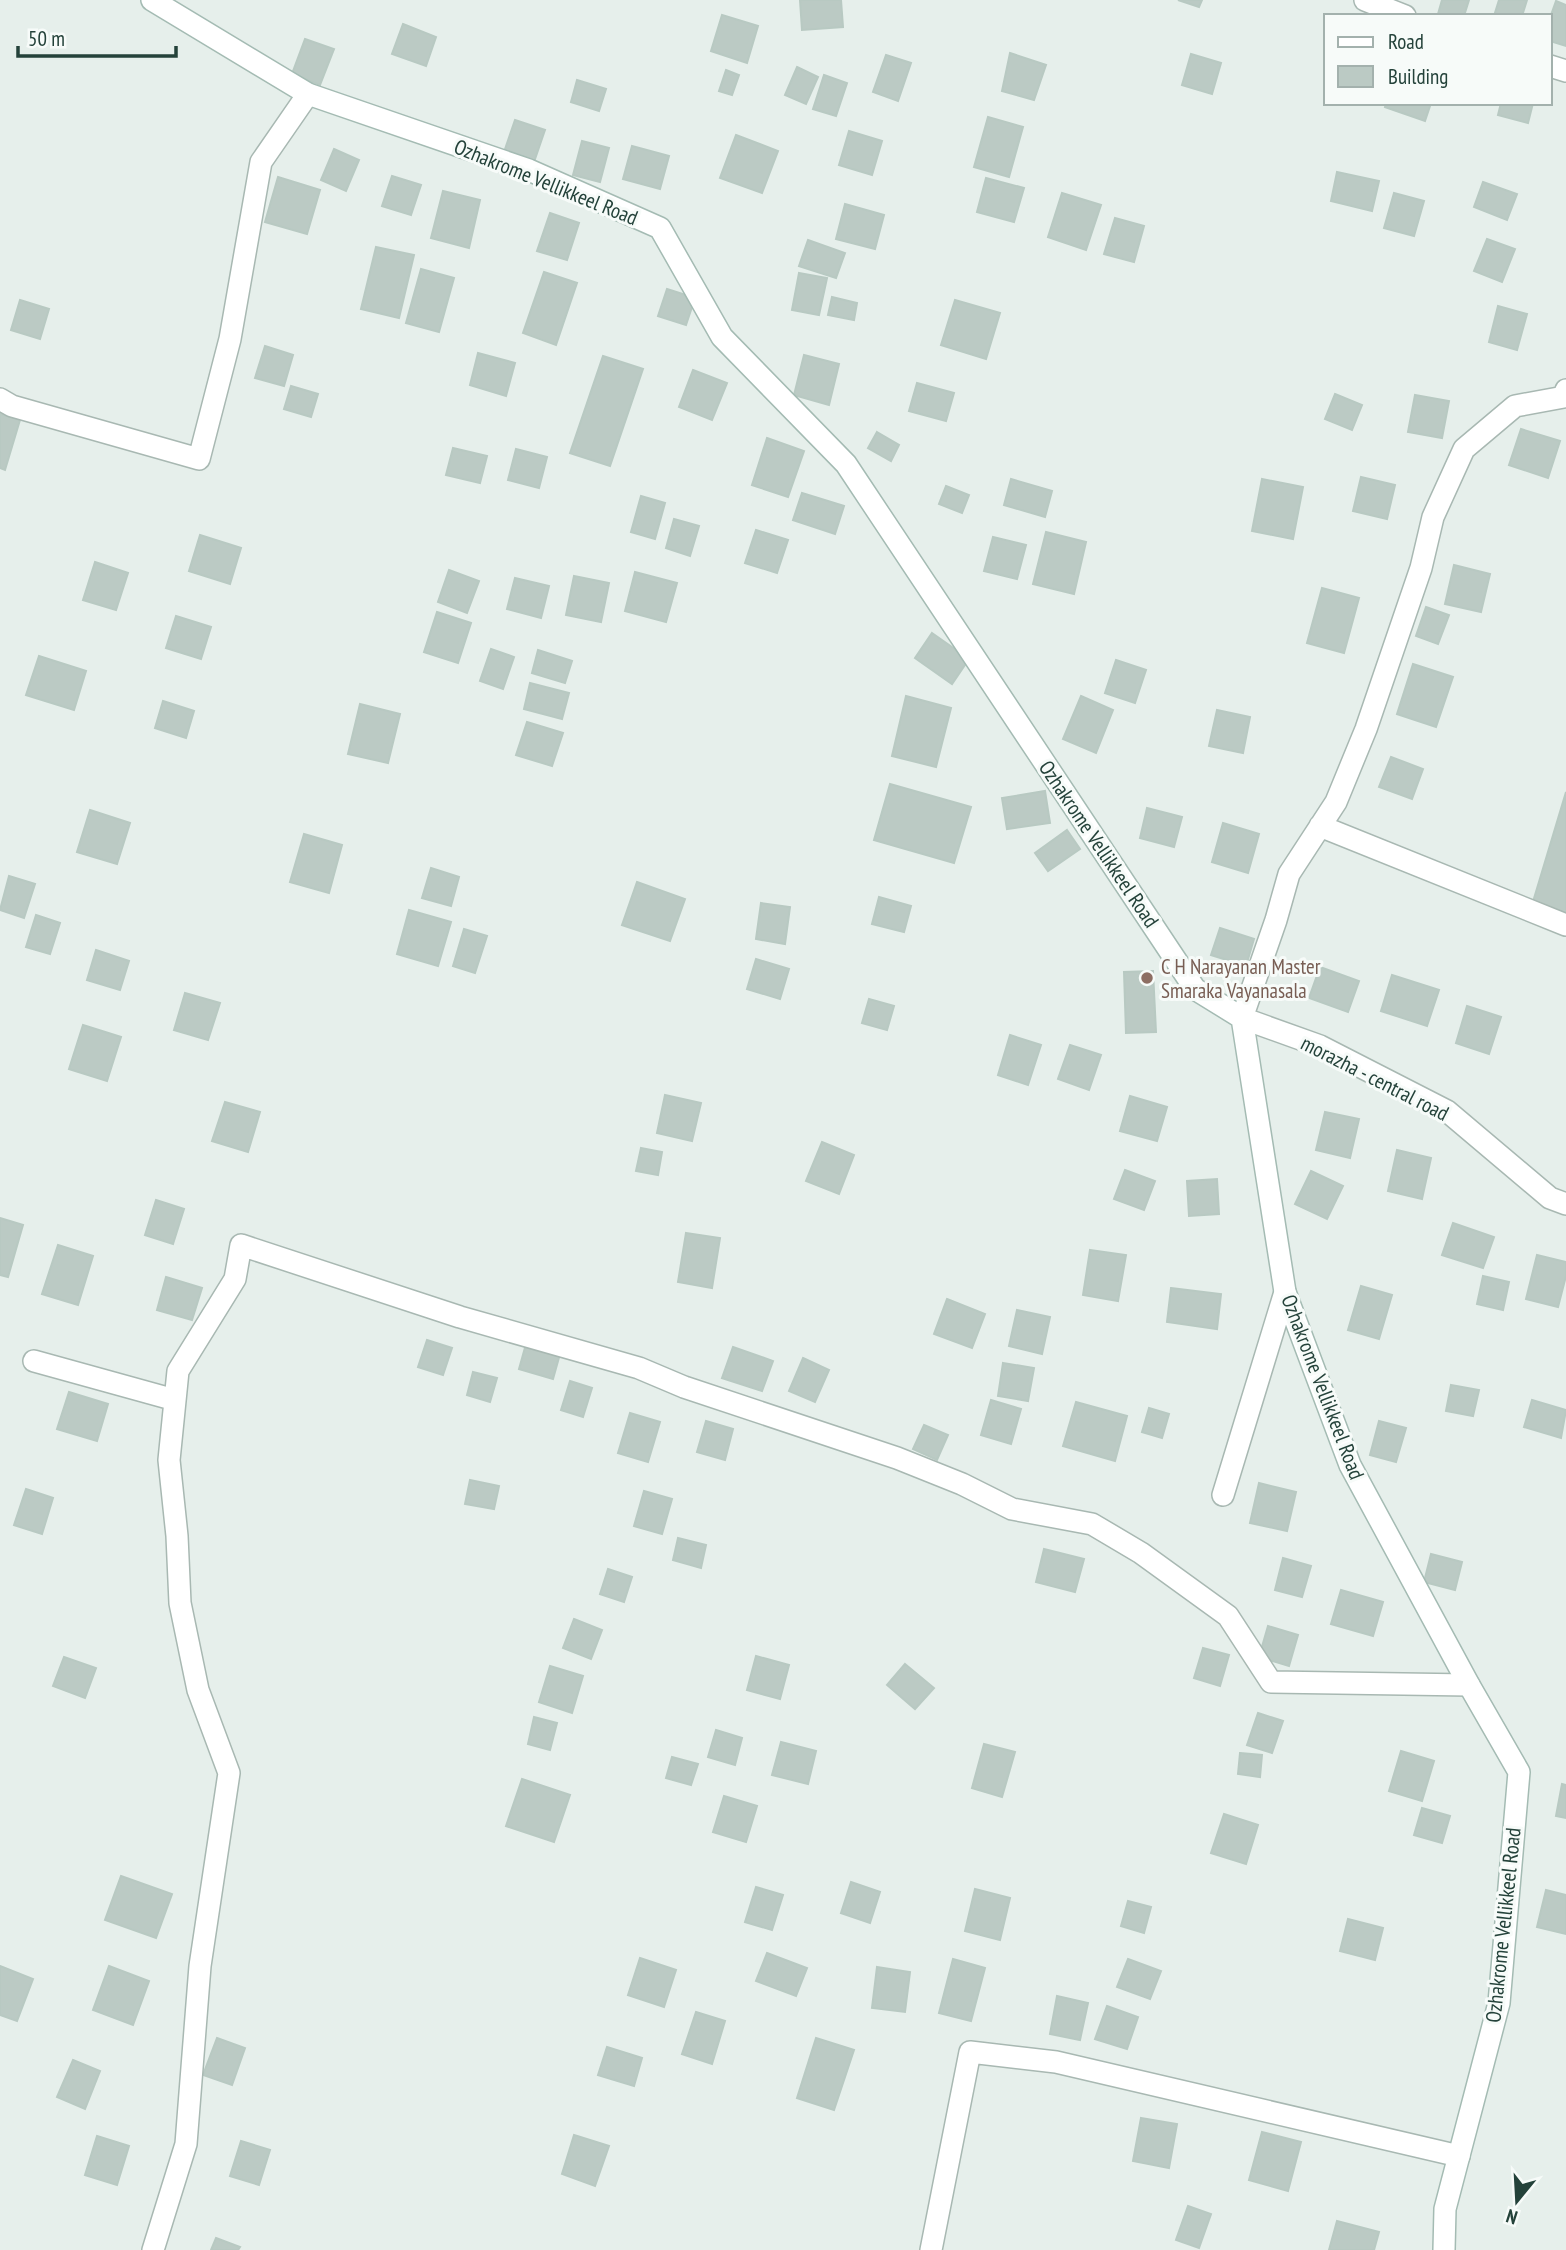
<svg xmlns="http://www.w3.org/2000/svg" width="1566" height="2250" viewBox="0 0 1566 2250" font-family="'PT Sans Narrow',sans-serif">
	<rect width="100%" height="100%" fill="#e6efeb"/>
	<!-- building -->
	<path fill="#bbcac4" stroke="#b8c9c2" stroke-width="2" d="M800,0h41l2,27 -41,3z
		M1178,0h24l-3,7z
		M1442,0h27l-5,16 -26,-2z
		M1499,0h28l-5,16h-28z
		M1556,1l10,4v41l-16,-5v-23z
		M722,15l36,11 -11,37 -36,-12z
		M403,24l33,13 -10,29 -34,-12z
		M305,39l29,10 -14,36 -28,-11z
		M1010,53l36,12 -12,35 -32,-9z
		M1191,54l30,9 -9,31 -30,-9z
		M886,55l25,8 -13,38 -25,-9z
		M797,67l21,10 -12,27 -21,-9z
		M726,70l13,5 -7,20 -13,-4z
		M824,75l23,8 -11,33 -23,-7z
		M577,80l29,9 -7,22 -28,-9z
		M1386,103h45l-6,18 -40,-14z
		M1501,103h32l-5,20 -30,-8z
		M988,117l35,10 -14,50 -35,-10z
		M515,120l30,10 -11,32 -30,-10z
		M849,131l33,10 -10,34 -33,-10z
		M736,135l42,16 -16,42 -42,-15z
		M582,141l27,7 -9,34 -27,-7z
		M632,146l37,10 -9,33 -37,-10z
		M334,149l25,11 -13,31 -25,-11z
		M1337,172l42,9 -7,30 -41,-10z
		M392,176l29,9 -10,30 -29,-9z
		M278,177l42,13 -13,44 -42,-12z
		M986,178l38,10 -10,34 -37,-10z
		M1483,182l34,12 -10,26 -33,-13z
		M443,191l37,9 -11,48 -38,-10z
		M1062,193l39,12 -15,45 -38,-13z
		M1394,193l30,8 -10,35 -30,-8z
		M845,204l39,11 -9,34 -39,-10z
		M550,213l29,10 -12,37 -30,-9z
		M1115,218l29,8 -10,36 -30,-8z
		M1487,239l28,10 -13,33 -28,-11z
		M808,240l37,13 -9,25 -37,-12z
		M376,247l38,8 -15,63 -38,-9z
		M421,269l33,9 -15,54 -33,-9z
		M544,272l33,11 -21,62 -33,-12z
		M799,273l28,5 -8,37 -27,-5z
		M667,289l28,9 -9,27 -28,-9z
		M832,297l25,6 -3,17 -26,-5z
		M20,300l29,9 -9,30 -29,-9z
		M955,300l45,13 -14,46 -45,-14z
		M1498,306l29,8 -10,36 -28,-8z
		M265,346l28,9 -9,31 -29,-8z
		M478,353l37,10 -9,33 -36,-11z
		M804,355l35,9 -10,41 -35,-10z
		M603,356l40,13 -33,97 -40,-13z
		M693,370l34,13 -15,37 -33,-13z
		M917,383l37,10 -8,28 -37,-10z
		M291,386l27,8 -7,23 -27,-8z
		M1335,394l27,11 -10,25 -27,-11z
		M1415,395l34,6 -7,37 -34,-6z
		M0,414l20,6 -15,50 -5,-2z
		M1521,429l39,12 -12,37 -39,-13z
		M877,432l22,13 -8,16 -23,-13z
		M767,438l37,13 -16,46 -36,-12z
		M453,448l34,8 -7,27 -34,-8z
		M516,449l31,8 -8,31 -31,-8z
		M1361,477l34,8 -8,34 -34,-8z
		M1011,479l41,12 -7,26 -41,-12z
		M1262,479l41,8 -10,52 -41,-8z
		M946,486l23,9 -7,18 -23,-9z
		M802,493l42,13 -9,28 -42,-14z
		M641,496l24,7 -10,36 -24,-7z
		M674,519l25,7 -9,30 -24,-8z
		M756,530l32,10 -11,33 -32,-10z
		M1046,532l40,10 -12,52 -41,-10z
		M200,535l41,13 -11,36 -41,-13z
		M993,537l33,8 -9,34 -33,-8z
		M95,562l33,11 -12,37 -33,-10z
		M1454,565l36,9 -9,38 -36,-8z
		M449,570l30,11 -12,32 -29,-11z
		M635,572l42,11 -11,39 -41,-11z
		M574,576l35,7 -8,39 -35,-7z
		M515,578l34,8 -8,32 -34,-9z
		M1322,588l37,10 -15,55 -37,-10z
		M1426,607l23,8 -11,29 -22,-8z
		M437,612l34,11 -13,40 -34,-11z
		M176,616l35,11 -10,32 -35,-11z
		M932,633l37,26 -17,25 -37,-26z
		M491,649l23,8 -11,32 -23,-8z
		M538,650l34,11 -7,22 -33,-10z
		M39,656l47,15 -12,39 -48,-15z
		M1116,660l30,10 -11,33 -30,-10z
		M1413,664l40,13 -17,50 -39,-13z
		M530,683l39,10 -7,26 -38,-10z
		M906,696l45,12 -15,59 -44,-11z
		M1081,696l32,14 -17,43 -33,-14z
		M163,701l31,10 -8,27 -31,-10z
		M360,704l40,10 -12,49 -40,-9z
		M1217,710l33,7 -7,36 -34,-7z
		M527,722l36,11 -11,33 -36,-11z
		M1391,757l32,12 -11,30 -33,-12z
		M890,784l81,23 -17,56 -80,-23z
		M1045,791l5,32 -43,6 -5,-31z
		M1566,792v124l-34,-11z
		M1147,808l35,9 -8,30 -34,-9z
		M90,810l40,13 -13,41 -40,-12z
		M1223,823l36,11 -11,39 -36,-11z
		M1067,830l13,19 -32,22 -13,-18z
		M304,834l38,11 -13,48 -39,-11z
		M431,868l28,9 -8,29 -29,-8z
		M9,876l26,8 -11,34 -24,-8z
		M637,882l48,17 -15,42 -48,-16z
		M879,897l32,9 -7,26 -32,-8z
		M761,903l29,4 -5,37 -29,-5z
		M409,910l42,12 -13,44 -41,-12z
		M36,915l24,8 -10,31 -24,-7z
		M1220,928l34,11 -8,27 -35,-11z
		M464,929l23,7 -12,37 -22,-7z
		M96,950l33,11 -9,29 -33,-10z
		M756,959l33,10 -9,30 -33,-10z
		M1320,967l39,14 -11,31 -39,-14z
		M1153,971l3,61 -30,1 -2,-61z
		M1392,975l47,15 -12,36 -46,-15z
		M185,993l35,10 -12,37 -34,-10z
		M869,999l25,7 -7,24 -25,-7z
		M1467,1006l34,11 -12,37 -33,-11z
		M83,1025l38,12 -14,44 -38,-12z
		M1010,1035l31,10 -13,40 -30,-10z
		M1070,1045l31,10 -12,35 -31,-11z
		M665,1095l36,8 -9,38 -35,-8z
		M1130,1096l37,11 -10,34 -37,-10z
		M225,1102l35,10 -12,40 -36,-11z
		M1325,1112l34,7 -9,39 -34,-8z
		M822,1142l32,13 -15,39 -33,-13z
		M641,1148l21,4 -4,23 -22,-4z
		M1397,1150l34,8 -9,41 -34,-8z
		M1125,1170l30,11 -11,29 -30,-11z
		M1311,1171l32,15 -16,33 -32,-15z
		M1217,1179l2,35 -30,2 -2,-35z
		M156,1200l28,9 -11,35 -28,-9z
		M0,1218l23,7 -15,52 -8,-2z
		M1453,1223l41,14 -11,31 -41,-13z
		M686,1233l34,5 -8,50 -34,-6z
		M58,1245l35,11 -15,49 -36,-11z
		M1090,1250l36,5 -8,46 -35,-6z
		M1537,1255l29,7v14l-8,31 -32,-8z
		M1483,1276l26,6 -6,28 -26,-6z
		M166,1277l36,11 -10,32 -35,-10z
		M1361,1286l31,9 -13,44 -31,-9z
		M1171,1288l50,6 -4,35 -50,-7z
		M947,1299l38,15 -13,34 -38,-14z
		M1017,1310l33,7 -8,37 -33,-8z
		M427,1340l25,8 -9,27 -25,-8z
		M526,1344l34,10 -7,25 -34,-10z
		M733,1347l40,14 -11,30 -40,-13z
		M803,1358l26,12 -14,32 -26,-11z
		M1003,1363l31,5 -6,33 -30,-5z
		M473,1372l24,6 -7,24 -23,-7z
		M570,1381l22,7 -9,29 -22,-7z
		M1451,1385l28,5 -6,26 -27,-5z
		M69,1392l39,12 -11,37 -40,-12z
		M991,1400l30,9 -10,35 -30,-9z
		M1532,1400l34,10 -5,28 -37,-11z
		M1076,1402l51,14 -12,45 -52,-15z
		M1149,1408l20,6 -7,24 -20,-6z
		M630,1413l30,9 -12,40 -30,-9z
		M706,1421l27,8 -8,31 -28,-8z
		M1379,1421l27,7 -10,34 -26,-7z
		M924,1425l24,10 -11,25 -24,-11z
		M470,1480l29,6 -5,23 -29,-5z
		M1259,1483l37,9 -9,39 -37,-8z
		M26,1489l27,9 -11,36 -28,-9z
		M644,1491l28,8 -10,35 -28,-8z
		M678,1538l28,7 -5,23 -28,-8z
		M1044,1549l40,10 -9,33 -39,-10z
		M1431,1554l31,8 -7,28 -31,-8z
		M1283,1558l28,8 -9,31 -27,-7z
		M608,1569l24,8 -8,25 -24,-8z
		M1341,1590l42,12 -10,34 -42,-12z
		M574,1619l28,11 -11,29 -28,-11z
		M1268,1626l30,9 -9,31 -30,-9z
		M1203,1648l26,7 -9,31 -26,-8z
		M756,1656l33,9 -9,34 -33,-9z
		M64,1657l32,11 -11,30 -32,-12z
		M905,1664l29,24 -19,21 -28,-24z
		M550,1666l33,10 -11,37 -33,-11z
		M1258,1713l25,8 -11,32 -25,-8z
		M534,1717l23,6 -7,27 -22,-6z
		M716,1730l26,8 -7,27 -27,-8z
		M781,1742l35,9 -8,33 -36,-9z
		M984,1744l31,8 -13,45 -30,-9z
		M1401,1751l33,10 -12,40 -33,-10z
		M1240,1753l22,2 -2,22 -22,-3z
		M672,1757l26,7 -7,21 -25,-7z
		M522,1779l48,16 -16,47 -48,-16z
		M1562,1784l4,1v33l-10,-2z
		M724,1796l33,10 -11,36 -33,-10z
		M1422,1808l28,8 -8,27 -28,-8z
		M1224,1814l34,11 -12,39 -35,-11z
		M121,1876l51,18 -16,44 -51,-18z
		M851,1882l29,10 -10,31 -29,-10z
		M756,1887l27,8 -11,35 -27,-8z
		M975,1889l35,9 -10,42 -35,-9z
		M1546,1890l20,5v39l-29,-7z
		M1128,1901l23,6 -7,26 -23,-7z
		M1348,1919l35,9 -8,32 -35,-9z
		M767,1953l40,15 -11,28 -40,-15z
		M640,1958l36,12 -12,37 -36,-12z
		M953,1959l32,9 -14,53 -32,-8z
		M1128,1959l33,12 -11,28 -33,-12z
		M0,1966l33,13 -16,42 -17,-6z
		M109,1966l40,15 -16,44 -40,-15z
		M877,1967l33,5 -5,40 -33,-4z
		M1057,1996l31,7 -8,37 -30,-6z
		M1107,2006l31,11 -11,32 -32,-10z
		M696,2012l29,9 -13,43 -30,-10z
		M217,2038l28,10 -13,37 -29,-10z
		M816,2038l38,12 -20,60 -37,-12z
		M607,2047l35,11 -8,28 -36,-11z
		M73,2060l27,11 -15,38 -28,-12z
		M1141,2118l36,6 -8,44 -36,-7z
		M1262,2132l39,10 -13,49 -39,-11z
		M574,2135l35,11 -14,40 -33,-12z
		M97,2136l32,10 -12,39 -32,-10z
		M241,2141l29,9 -11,35 -29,-9z
		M1188,2206l23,8 -12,34 -23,-8z
		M1337,2221l42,11 -5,18h-45z
		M216,2238l24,9 -2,3h-27z"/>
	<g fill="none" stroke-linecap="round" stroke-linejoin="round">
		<!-- minor casing -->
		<g stroke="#a8b8b2" stroke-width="24">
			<path id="minor" d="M1365,0l40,16
				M1550,66l16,5
				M1566,390l-2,7 -49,9 -51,43 -31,68 -12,51 -55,161 -30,73 -47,72 -13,46 -34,98 78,28 127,65 103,87 16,6
				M0,399l12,7 187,53 31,-120 31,-177 47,-68
				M1320,826l246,99
				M34,1361l141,39
				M1223,1495l62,-203
				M153,2250l33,-106 14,-178 29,-193 -31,-83 -18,-87 -3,-67 -8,-76 9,-89 57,-92 6,-34 219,72 179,51 45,19 213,71 65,26 50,25 80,15 49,29 87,63 43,66 198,3
				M931,2250l39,-198 86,10 403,94"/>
		</g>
		<!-- secondary casing -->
		<g stroke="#a4bbb3" stroke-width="24">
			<path id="secondary" d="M152,0l156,94 221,76 131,58 62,109 124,127 349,525 47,29 43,274 65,173 119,220 50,87 -20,231 -54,206 -1,41"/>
		</g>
		<!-- minor -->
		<use href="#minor" stroke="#fff" stroke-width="21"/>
		<!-- secondary -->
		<use href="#secondary" stroke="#fff" stroke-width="21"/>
	</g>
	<!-- markers -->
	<circle fill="#8d6e63" stroke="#f7fbf9" stroke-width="2.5" cx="1147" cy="978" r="7"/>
	<g text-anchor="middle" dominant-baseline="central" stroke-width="6" stroke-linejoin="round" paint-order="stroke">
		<!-- street labels -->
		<g font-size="21" fill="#24423a" stroke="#f7fbf9">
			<text transform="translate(546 182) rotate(22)">Ozhakrome Vellikkeel Road</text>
			<text transform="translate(1099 844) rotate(56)">Ozhakrome Vellikkeel Road</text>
			<text transform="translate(1375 1078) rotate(27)">morazha - central road</text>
			<text transform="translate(1323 1387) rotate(69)">Ozhakrome Vellikkeel Road</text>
			<text transform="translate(1503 1925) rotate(-84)">Ozhakrome Vellikkeel Road</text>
		</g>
		<!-- education labels -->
		<g font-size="21" fill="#785e54" stroke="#f7fbf9" text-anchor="start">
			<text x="1161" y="966">C H Narayanan Master<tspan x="1161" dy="24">Smaraka Vayanasala</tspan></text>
		</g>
	</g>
	<!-- legend -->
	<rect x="1324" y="14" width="228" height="91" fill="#f7fbf9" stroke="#a3b1ad" stroke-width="2"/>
	<rect x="1338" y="37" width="35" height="10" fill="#ffffff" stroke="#a3b1ad" stroke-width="2"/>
	<text x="1388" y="49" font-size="21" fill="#24423a">Road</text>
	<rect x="1338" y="66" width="35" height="21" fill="#bbcac4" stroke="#a3b1ad" stroke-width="2"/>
	<text x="1388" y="84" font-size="21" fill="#24423a">Building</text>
	<!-- north arrow -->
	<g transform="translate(1517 2201) rotate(198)" stroke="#f7fbf9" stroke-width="5" paint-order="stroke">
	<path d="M0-5L12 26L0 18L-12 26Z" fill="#24423a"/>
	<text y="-10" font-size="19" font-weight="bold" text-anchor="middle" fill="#24423a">N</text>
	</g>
	<!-- scale -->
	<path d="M18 46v10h158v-10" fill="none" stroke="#24423a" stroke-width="3.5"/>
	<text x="28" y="46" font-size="21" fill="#24423a" stroke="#f7fbf9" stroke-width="5" paint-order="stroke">50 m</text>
</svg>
